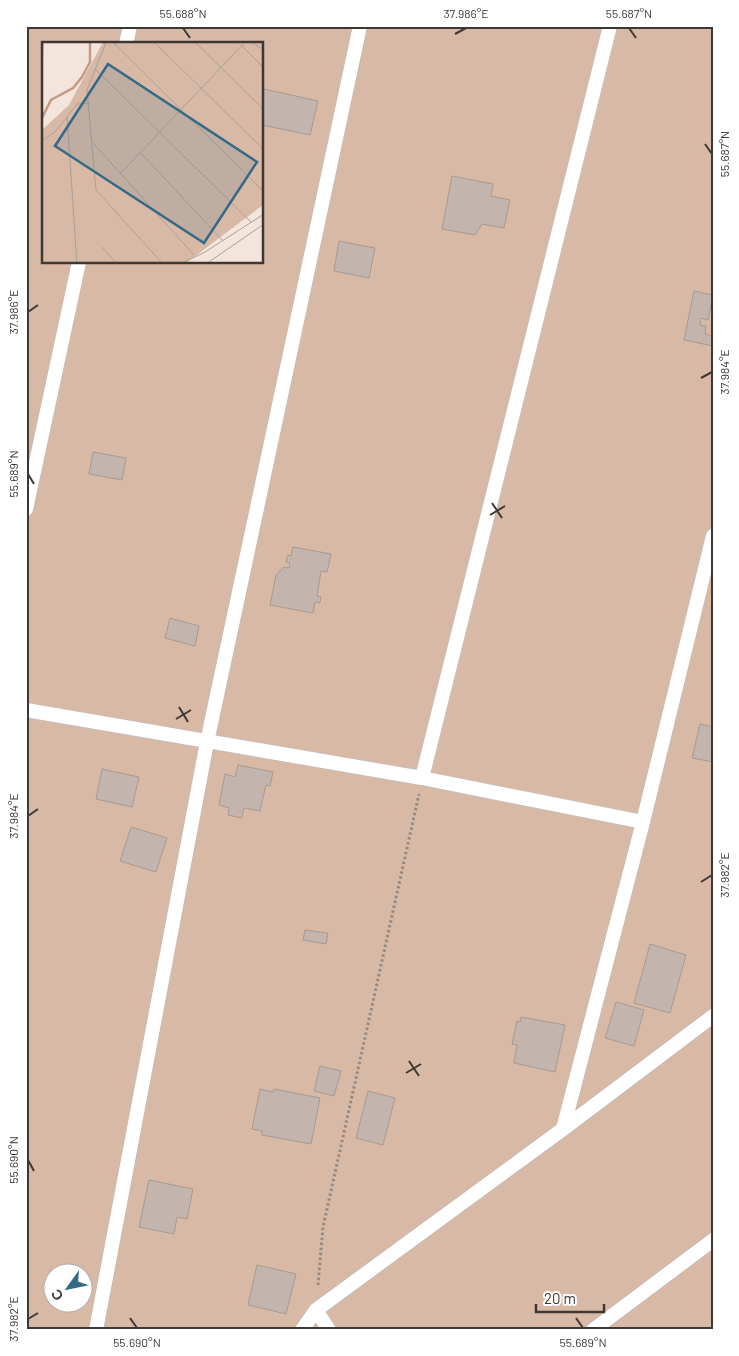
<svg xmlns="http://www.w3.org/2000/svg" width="739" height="1356" viewBox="0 0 739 1356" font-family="Barlow,sans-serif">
	<rect width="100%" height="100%" fill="#f3e5dc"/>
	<!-- green -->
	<path fill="#d8b9a6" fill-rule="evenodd" d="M26,26h687v1304h-687zM44,44h218v218h-218zM52,1274h30v30h-30z"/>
	<!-- building -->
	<path fill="#c3b5ad" stroke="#a79a92" d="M264,89l54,12 -8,34 -48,-10v-29z
		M452,176l41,8 -2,12 19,4 -6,28 -22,-4 -7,11 -33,-6z
		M339,241l36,7 -6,30 -35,-7z
		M694,291l19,4 -5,25 -7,-2 -1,7 6,1 -1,8 8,2v10l-29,-6z
		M93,452l33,6 -4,22 -33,-6z
		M293,547l38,7 -4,18 -6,-1 -4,25 4,1 -1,6 -5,-1 -2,11 -43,-8 6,-30 8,-8 5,1 1,-5 -4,-1 2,-7 3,1z
		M170,618l29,8 -4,20 -30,-8z
		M700,724l13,3v35l-21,-4z
		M238,765l35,7 -3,14 -4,-1 -6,26 -16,-3 -2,10 -14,-3 1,-7 -10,-3 6,-31 10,3z
		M102,769l37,8 -7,30 -36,-8z
		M131,827l36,11 -11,34 -36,-11z
		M305,930l23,3 -2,11 -23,-4z
		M650,944l36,11 -16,58 -36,-10z
		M616,1002l28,8 -10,36 -29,-8z
		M521,1017l44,8 -10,47 -41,-9 3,-18 -5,-1 5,-23 3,1z
		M320,1066l21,5 -7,25 -20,-5z
		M260,1089l13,3 1,-3 46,9 -9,46 -49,-9v-4l-10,-2z
		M368,1091l27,7 -12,47 -27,-7z
		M149,1180l44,9 -6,30 -10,-2 -3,17 -35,-7z
		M257,1265l39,9 -10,40 -38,-9z"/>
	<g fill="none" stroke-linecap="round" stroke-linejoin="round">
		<!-- service casing -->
		<g stroke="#cabcb4" stroke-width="16">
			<path id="service" d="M126,44l4,-18
				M26,509l53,-247
				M26,710l396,68 221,44
				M422,778l188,-752
				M563,1129l80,-307 70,-286
				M316,1310l13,20
				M96,1330l111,-588 153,-716
				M302,1330l14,-20 247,-181 150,-113
				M593,1330l120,-90"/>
		</g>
		<!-- path -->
		<path stroke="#948a84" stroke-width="3" stroke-dasharray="2.5 2.5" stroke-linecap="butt" d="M318,1285l5,-58 96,-433"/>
		<!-- service -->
		<use href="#service" stroke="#fff" stroke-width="14"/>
	</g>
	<!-- ticks -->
	<path fill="none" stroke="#3d3834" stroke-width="2" d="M183,28l7,10M629,28l7,10M455,34l11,-6M705,144l7,10M28,312l10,-7M701,378l11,-6M28,474l6,10M492,503l10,15M490,515l15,-9M179,707l9,15M176,719l15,-9M28,816l10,-7M701,882l11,-7M409,1061l10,15M406,1073l15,-9M28,1160l6,11M130,1318l7,10M576,1318l7,10M28,1319l10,-6"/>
	<!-- overview -->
	<g transform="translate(42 42)">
		<rect width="221" height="221" fill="#f3e5dc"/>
		<path d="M61,0h160v163l-77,58 -144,1v-134l27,-25z" fill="#d8b9a6"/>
		<path fill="none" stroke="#c49b82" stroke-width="2.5" d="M0,76l9,-18 22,-12 9,-11 8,-15v-20"/>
		<path fill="none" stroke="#aaa099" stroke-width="1" d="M64,0l-19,48 9,100 67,74M71,0l151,150M112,0l110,108M153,0l69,68M209,0l13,8M199,3l23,23M53,27l156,153M0,36l1,-36M25,74l10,148M0,99l14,-10 21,-27 13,-1M51,101l101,112M99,111l82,88M78,132l125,-132M60,205l15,17M138,222l25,-12 59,-38M164,222l58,-40"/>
		<path fill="#346a85" fill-opacity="0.15" stroke="#346a85" stroke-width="2.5" d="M66,22l149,98 -53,81 -149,-97z"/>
		<rect width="221" height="221" fill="none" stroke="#3d3834" stroke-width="2.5"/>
	</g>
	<!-- border -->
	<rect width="739" height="1356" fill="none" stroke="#ffffff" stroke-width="55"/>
	<!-- north arrow -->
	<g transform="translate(68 1288) rotate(237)"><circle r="24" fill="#ffffff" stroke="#b1afae"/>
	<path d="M0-4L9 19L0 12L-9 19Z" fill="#346a85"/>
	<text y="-8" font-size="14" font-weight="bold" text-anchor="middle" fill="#3d3834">С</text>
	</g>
	<!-- scale -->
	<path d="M536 1304v8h68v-8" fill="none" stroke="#3d3834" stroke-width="2.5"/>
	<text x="544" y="1304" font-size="15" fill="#3d3834" stroke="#ffffff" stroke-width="4" paint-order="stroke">20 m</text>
	<rect x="28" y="28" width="684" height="1300" fill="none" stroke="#3d3834" stroke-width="2"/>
	<g font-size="12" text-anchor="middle" fill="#3d3834">
		<text x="183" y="18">55.688°N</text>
		<text x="466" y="18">37.986°E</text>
		<text x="629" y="18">55.687°N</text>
		<text transform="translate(725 154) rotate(-90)" y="4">55.687°N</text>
		<text transform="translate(14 312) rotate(-90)" y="4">37.986°E</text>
		<text transform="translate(725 372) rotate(-90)" y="4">37.984°E</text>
		<text transform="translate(14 474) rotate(-90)" y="4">55.689°N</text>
		<text transform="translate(14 816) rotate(-90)" y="4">37.984°E</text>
		<text transform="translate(725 875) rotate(-90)" y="4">37.982°E</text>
		<text transform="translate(14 1160) rotate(-90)" y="4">55.690°N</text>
		<text transform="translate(14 1319) rotate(-90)" y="4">37.982°E</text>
		<text x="137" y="1347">55.690°N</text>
		<text x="583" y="1347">55.689°N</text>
	</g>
</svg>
